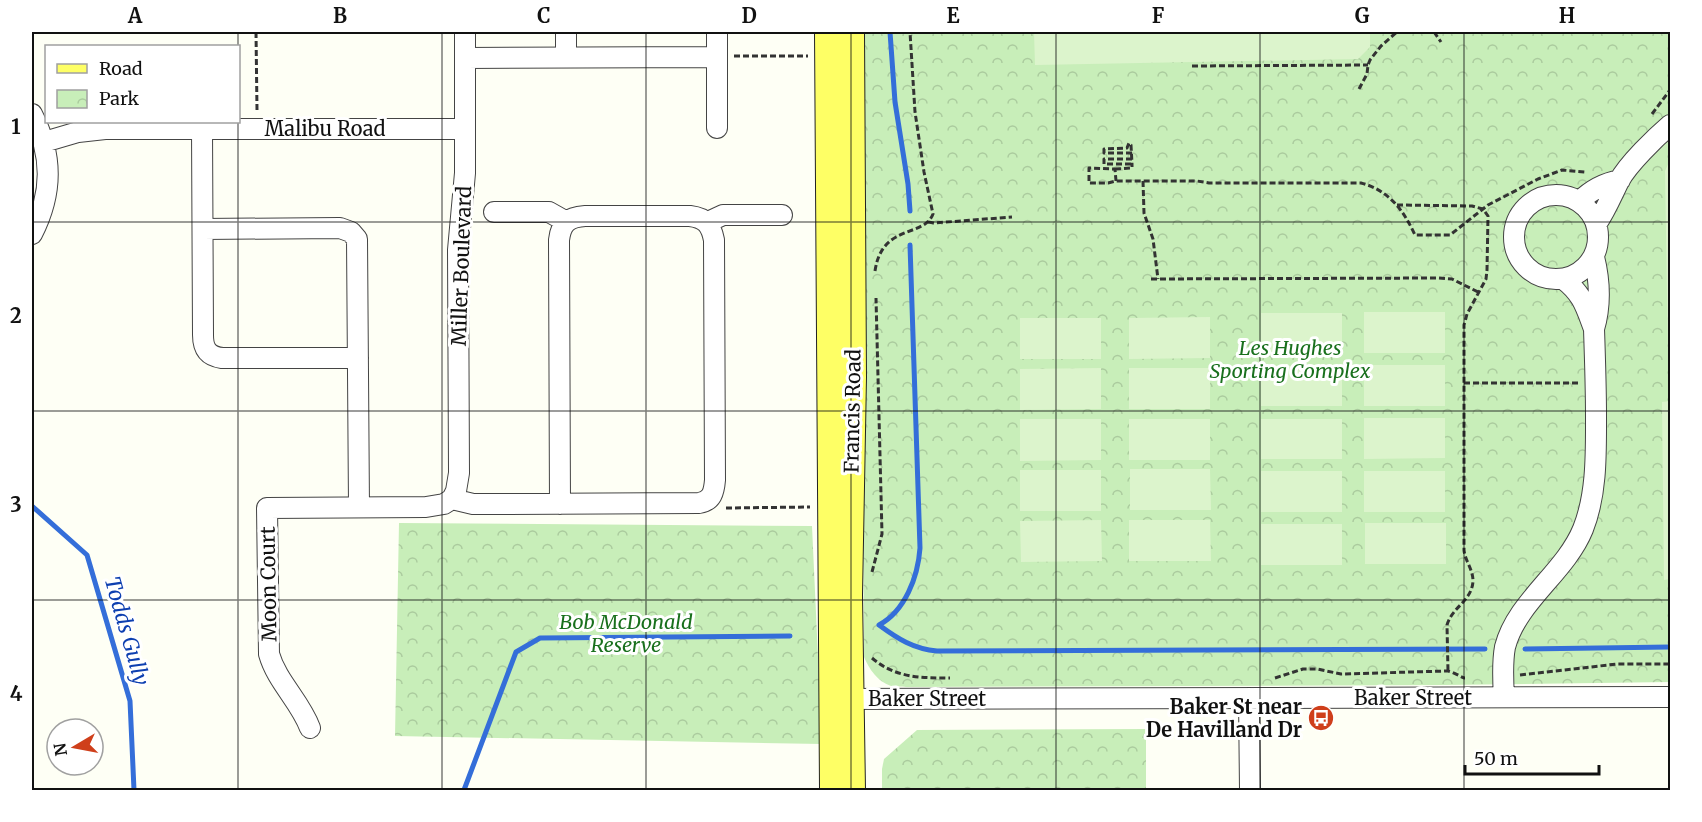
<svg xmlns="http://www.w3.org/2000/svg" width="1702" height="822" viewBox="0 0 1702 822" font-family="Merriweather,serif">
	<defs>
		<pattern id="park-crowns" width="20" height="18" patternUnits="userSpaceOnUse" patternTransform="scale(1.5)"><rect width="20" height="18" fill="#c8eeb9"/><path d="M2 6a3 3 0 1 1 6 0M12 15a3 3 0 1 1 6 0" fill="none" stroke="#abcb9e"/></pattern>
	</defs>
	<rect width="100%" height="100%" fill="#fefff5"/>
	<!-- park -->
	<path fill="url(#park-crowns)" d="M860,32h810v650l-226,3 -538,2c-4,-1 -11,0 -15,-1 -13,-4 -22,-17 -27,-29z
		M399,523l413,3 10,218 -427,-8z
		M1146,729v61h-264v-21l2,-10 33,-29z"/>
	<!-- pitch -->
	<path fill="#dcf4cc" d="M1034,32h336v15l-12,12 -323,6z
		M1670,160v204l-2,-6 -3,-187z
		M1445,312v41h-81v-41z
		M1261,313h81v40l-81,1z
		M1210,317v41l-81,1v-41z
		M1020,318h81v41h-81z
		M1364,365h81v41h-81z
		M1261,366h81v40h-81z
		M1101,368v41l-81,1v-41z
		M1129,368h81v41h-81z
		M1670,401v178l-6,1 -2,-178z
		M1364,418h81v40l-81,1z
		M1020,419h81v41l-81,1z
		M1129,419h81v41h-81z
		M1261,419h81v40h-81z
		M1130,469h80l1,41h-81z
		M1020,470h81v41h-81z
		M1261,471h81v41h-81z
		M1364,471h81v41h-81z
		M1101,520l1,41 -81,1 -1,-41z
		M1129,520h81l1,41h-82z
		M1365,523h81v41h-81z
		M1261,524h81v41h-81z"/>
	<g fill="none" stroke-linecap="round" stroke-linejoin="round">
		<!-- stream -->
		<path stroke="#346ed9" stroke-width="5" d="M890,32l5,70 13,82 2,27
			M910,245l10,303c-2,29 -15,63 -41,77 19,14 35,24 58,26l548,-2
			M32,506l55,49 43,146 4,89
			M1525,649l145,-2
			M464,790l52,-138 24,-14 250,-2"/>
		<!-- minor casing -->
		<g stroke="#444" stroke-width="22">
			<path id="minor" d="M566,32v25
				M465,58l252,-1
				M32,114c21,41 21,79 0,120
				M202,128l1,207c0,13 4,21 19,23h136
				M717,128v-96
				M44,142l34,-10 27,-3h360
				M1514 237a42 42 0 1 1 84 0a42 42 0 1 1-84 0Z
				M1580,201c11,-11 24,-18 40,-21
				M494,212h55l16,9
				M708,222l15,-7h59
				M1597,223c9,-13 15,-28 22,-42 9,-17 37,-44 51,-56
				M203,229l137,-1 11,4 6,7 2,268
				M1563,279c20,15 23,29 31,50
				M452,499l21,5h12l214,-1c13,-2 15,-11 16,-23l-1,-240c-3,-15 -8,-22 -24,-24h-105c-17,1 -24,7 -26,24l1,264
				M452,499l4,-8 3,-18 -1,-223 7,-77v-141
				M1504,697c-1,-16 -2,-34 1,-50 12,-46 60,-74 78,-118 14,-35 13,-76 13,-113 0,-29 -1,-58 -2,-87 7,-24 6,-48 0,-72
				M1249,698l1,92
				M836,699l834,-2
				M310,728c-10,-27 -33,-46 -41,-74l-2,-146 159,-1 18,-3 8,-5"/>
		</g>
		<!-- major casing -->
		<g stroke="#222" stroke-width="28">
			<path id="major" d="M828,32l5,758
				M851,32l2,345 -4,218 3,195"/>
		</g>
		<!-- path -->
		<path stroke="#333" stroke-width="3" stroke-dasharray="6 3" stroke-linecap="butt" d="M256,32l1,78
			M1434,32l7,10
			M734,56h74
			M1192,66l176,-1
			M1359,89l8,-15 1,-9 2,-5 11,-14 16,-14
			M1652,114l18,-24
			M1132,153h-28v-4l23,-1 2,-5 2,2 1,19
			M1132,159h-28v5h28
			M1115,169l17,-1v-4
			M1116,181l-1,-12 -26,-1v15h19l8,-2h81l12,2h152c27,7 42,26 54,52h35l38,-30 50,-26 24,-9 23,2
			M1143,181l1,32 9,26 5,40
			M1397,205l75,1 11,3 5,7 -1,54 -1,9 -19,35 -3,11v225c1,11 9,19 9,31 -1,20 -21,26 -26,44l1,46
			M928,222l6,1 78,-6
			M875,271c7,-48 49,-33 58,-57l-9,-42 -9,-60 -5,-80
			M1151,279l287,-1 14,1 26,13
			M1464,383h115
			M726,508l84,-1
			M872,572l10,-38 -6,-236
			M872,658c23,20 49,20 78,20
			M1520,675l97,-11h53
			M1275,678l28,-9h14l24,5 107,-3c6,1 14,7 17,7"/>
		<!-- minor -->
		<use href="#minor" stroke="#fff" stroke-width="20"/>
		<!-- major -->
		<use href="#major" stroke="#feff65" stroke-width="26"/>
	</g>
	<!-- grid -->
	<path fill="none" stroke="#111" stroke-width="1.5" stroke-opacity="0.55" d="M238,32v14M442,32v758M646,32v758M851,32v758M1056,32v758M1260,32v758M1464,32v758M238,122v668M32,222h1638M32,411h1638M32,600h1638"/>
	<!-- icons -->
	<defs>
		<g id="bus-disc" transform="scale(1.35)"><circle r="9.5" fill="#cf3f1b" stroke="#fff"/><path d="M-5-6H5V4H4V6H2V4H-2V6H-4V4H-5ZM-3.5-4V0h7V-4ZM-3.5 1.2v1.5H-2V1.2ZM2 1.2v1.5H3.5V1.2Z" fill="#fff"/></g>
	</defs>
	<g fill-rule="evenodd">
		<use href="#bus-disc" x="1321" y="718"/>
	</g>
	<g text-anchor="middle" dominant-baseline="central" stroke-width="6" stroke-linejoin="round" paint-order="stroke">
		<!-- street labels -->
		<g font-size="20" fill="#111" stroke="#fff">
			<text x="325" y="128">Malibu Road</text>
			<text transform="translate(461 266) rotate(-88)">Miller Boulevard</text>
			<text transform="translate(852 411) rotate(-89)">Francis Road</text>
			<text transform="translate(268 584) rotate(-91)">Moon Court</text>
			<text x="1413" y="697">Baker Street</text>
			<text x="927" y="698">Baker Street</text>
		</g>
		<!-- park labels -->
		<g font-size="20" font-style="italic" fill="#19701d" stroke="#fff">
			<text x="1290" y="347">Les Hughes<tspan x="1290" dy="23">Sporting Complex</tspan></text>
			<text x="626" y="621">Bob McDonald<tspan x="626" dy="23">Reserve</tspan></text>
		</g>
		<!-- poi labels -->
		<g font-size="20" font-weight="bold" fill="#111" stroke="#fff" text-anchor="end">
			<text x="1302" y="706">Baker St near<tspan x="1302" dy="23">De Havilland Dr</tspan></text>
		</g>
		<!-- water labels -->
		<g font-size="21" font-style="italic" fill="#0d3fb0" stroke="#fff">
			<text transform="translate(127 631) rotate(74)">Todds Gully</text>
		</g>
	</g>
	<!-- border -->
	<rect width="1702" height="822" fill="none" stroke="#ffffff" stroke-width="66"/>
	<!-- legend -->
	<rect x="45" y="45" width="195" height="78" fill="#ffffff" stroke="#a0a0a0" stroke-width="1.5"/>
	<rect x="57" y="64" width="30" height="9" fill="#feff65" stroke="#a0a0a0" stroke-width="1.5"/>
	<text x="99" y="75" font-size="18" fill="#111111">Road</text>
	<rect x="57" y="90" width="30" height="18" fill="url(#park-crowns)" stroke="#a0a0a0" stroke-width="1.5"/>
	<text x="99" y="105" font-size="18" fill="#111111">Park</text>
	<!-- north arrow -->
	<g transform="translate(75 747) rotate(260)"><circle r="28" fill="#ffffff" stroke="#a0a0a0" stroke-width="1.5"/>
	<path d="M0-4.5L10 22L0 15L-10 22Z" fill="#cf3f1b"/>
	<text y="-9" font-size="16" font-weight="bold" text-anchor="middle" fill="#111111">N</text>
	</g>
	<!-- scale -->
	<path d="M1465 765v9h134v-9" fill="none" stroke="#111111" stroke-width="3"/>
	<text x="1474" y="765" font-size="18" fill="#111111" stroke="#ffffff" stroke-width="4.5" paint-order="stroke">50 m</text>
	<rect x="33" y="33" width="1636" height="756" fill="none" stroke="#111" stroke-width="2"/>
	<g font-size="20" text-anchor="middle" font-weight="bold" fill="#111">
		<text x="135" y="23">A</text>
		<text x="340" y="23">B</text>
		<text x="544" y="23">C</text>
		<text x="749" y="23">D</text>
		<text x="953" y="23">E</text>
		<text x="1158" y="23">F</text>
		<text x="1362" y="23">G</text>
		<text x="1567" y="23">H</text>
		<text x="16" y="134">1</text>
		<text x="16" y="323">2</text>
		<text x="16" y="512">3</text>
		<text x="16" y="701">4</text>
	</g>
</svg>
